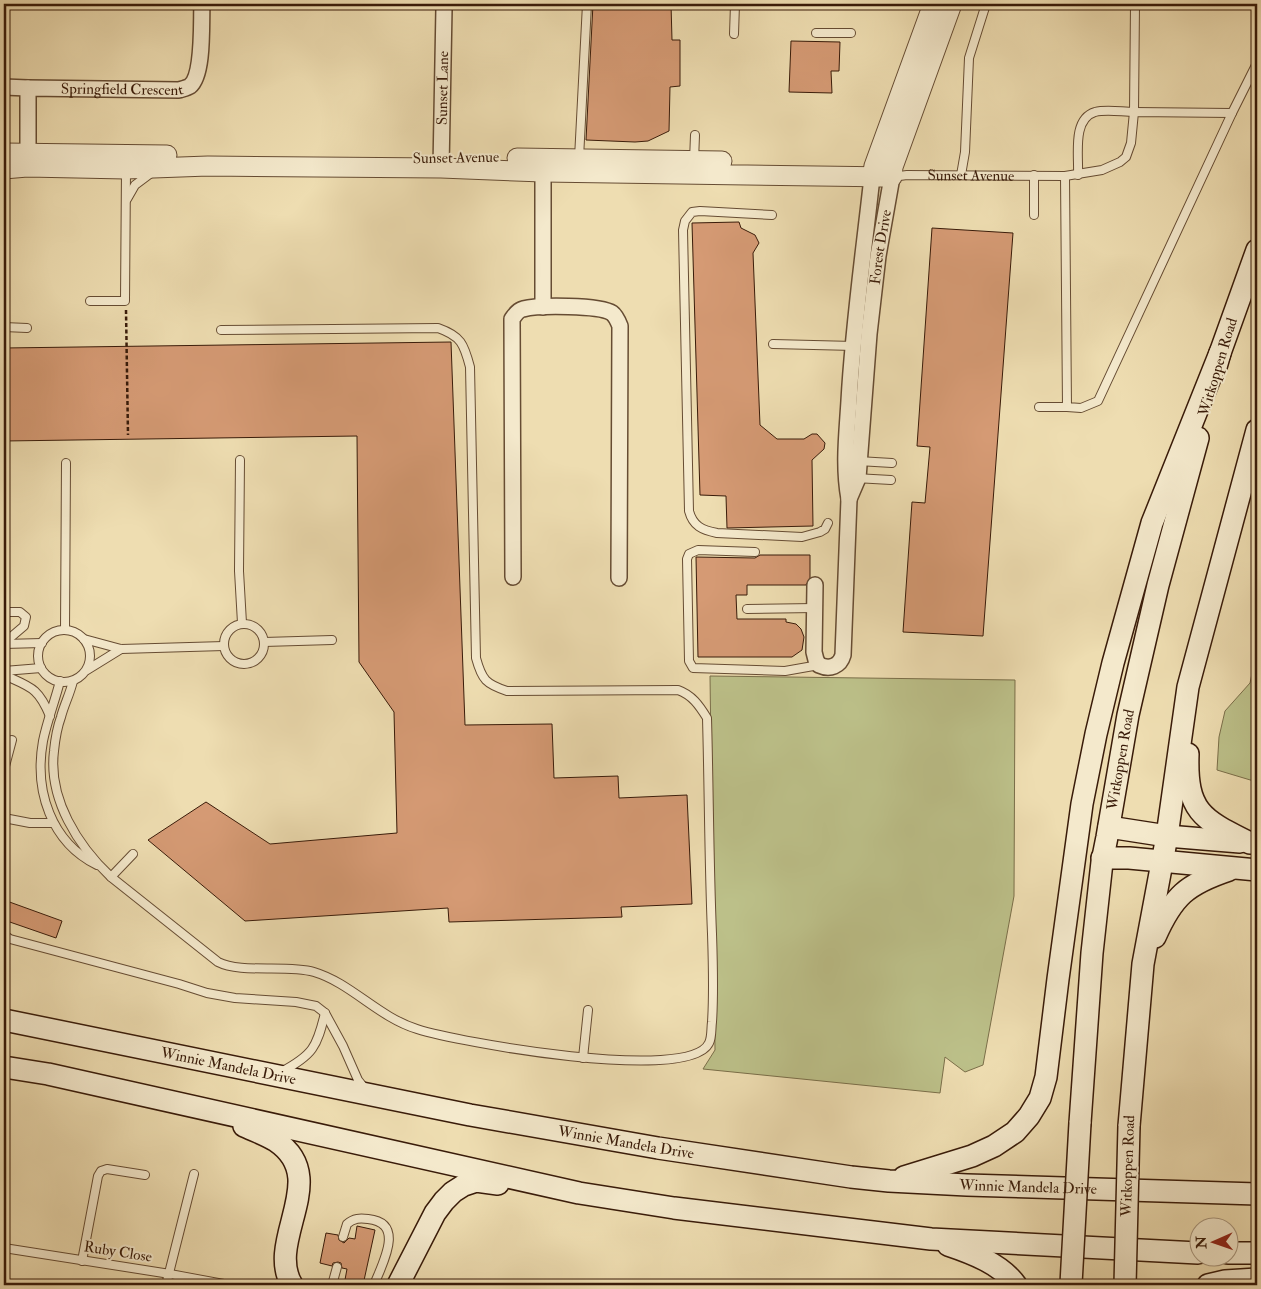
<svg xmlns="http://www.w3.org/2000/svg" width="1261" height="1289" viewBox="0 0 1261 1289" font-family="'IM FELL Double Pica',serif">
	<rect width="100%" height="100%" fill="#eeddb1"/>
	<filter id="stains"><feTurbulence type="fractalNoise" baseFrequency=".004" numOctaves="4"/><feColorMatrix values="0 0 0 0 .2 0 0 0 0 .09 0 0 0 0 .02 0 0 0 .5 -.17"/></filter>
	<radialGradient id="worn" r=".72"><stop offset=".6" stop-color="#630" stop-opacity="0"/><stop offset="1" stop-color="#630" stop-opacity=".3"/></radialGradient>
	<!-- green -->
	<path fill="#bcc089" stroke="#7a6e49" d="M1253,669l4,1v112l-40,-12 2,-33 6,-26 25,-28z
		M710,676l305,4 -1,216 -31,169 -18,7 -20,-15 -5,36 -237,-24 12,-19z"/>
	<!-- building -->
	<path fill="#d59a74" stroke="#391b09" d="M593,4h78l1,36h8v46l-10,1 -1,44 -21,10 -13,1 -49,-2z
		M791,41l49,1 -1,29h-8l1,22 -43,-1z
		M739,222l2,6 14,7 4,8 -6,10 7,172 17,14h27l8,-5h5l8,9 -1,6 -12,11 1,66 -86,2 -1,-32 -26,-1 -8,-272z
		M932,228l81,5 -30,403 -80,-4 9,-130 13,1 5,-56 -13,-1z
		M451,342l14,383 87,-1 2,54 64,-2 1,22 68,-3 5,109 -71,3 1,10 -173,5 -1,-14 -203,13 -97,-81 58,-38 64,42 127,-11 -3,-121 -35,-50 -2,-226 -353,5v-93z
		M760,555h50v23l-4,7h-59v10h-11l1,24h49v3l10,2 5,5 3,8 -2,13 -10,7h-94l-2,-100 59,1z
		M4,900l58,21 -6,17 -52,-18z
		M357,1226l18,4 -12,55h-19l3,-16 -5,-1 -1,-5 -3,-1 -5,1 -1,3 -12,-3 6,-30 12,2 1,5 5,3 5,-5 6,1z"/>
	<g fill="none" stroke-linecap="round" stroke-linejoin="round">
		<!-- service casing -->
		<g stroke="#664c33" stroke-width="10">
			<g id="service">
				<path d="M816,33h35"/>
				<path d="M734,34l1,-30"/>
				<path d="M579,158l8,-154"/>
				<path d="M694,161l1,-26"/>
				<path d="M961,175l4,-23 4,-94 17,-54"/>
				<path d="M1034,175v40"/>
				<path d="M1078,175c1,-20 -6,-56 17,-63 12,-3 27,0 39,0l1,-108"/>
				<path d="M1065,176l2,231 14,1 17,-7 134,-288"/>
				<path id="s1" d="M892,177l15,-2 158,1 37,-6 18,-8 6,-5 5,-14 3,-31 98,1 25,-50"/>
				<path d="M127,199l8,-14 16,-12"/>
				<path d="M772,215l-72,-4 -8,1 -7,9 -2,9 6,281c4,15 13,19 28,22l85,4 18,-5 5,-3 3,-6"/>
				<path d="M90,301h35l1,-131"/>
				<path d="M4,327l23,1"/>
				<path d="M773,344l81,2"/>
				<path d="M1039,407h28"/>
				<path d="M240,460l-1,111 3,52"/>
				<path d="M858,461l34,2"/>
				<path d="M855,478l36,2"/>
				<path d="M755,552l-57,-2 -9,4 -2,5 2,102 4,7 92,3 34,-6"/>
				<path d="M747,609l68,-1"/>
				<path d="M4,612h16l6,5 -2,9 -20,17"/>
				<circle cx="244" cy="644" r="20"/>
				<circle cx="64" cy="656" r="26"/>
				<path d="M65,630l1,-167"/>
				<path d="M84,639l37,10 103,-3"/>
				<path d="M264,642l68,-2"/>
				<path d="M4,644l38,-1"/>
				<path d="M87,670l34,-21"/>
				<path d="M4,671l37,-3"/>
				<path d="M4,675c26,12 34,12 46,41"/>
				<path d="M60,681c-5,20 -13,40 -17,60 -9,50 8,101 54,124"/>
				<path d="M73,681c-3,13 -9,24 -12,36 -4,11 -6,24 -7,34 -6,48 24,95 57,126l107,85c23,12 69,2 96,10 37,11 64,45 103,57 40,13 273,55 292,14 3,-6 2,-14 3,-21 2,-30 1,-58 0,-88 -3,-72 -3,-144 -5,-216 -8,-13 -15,-23 -29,-28l-171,1c-21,-7 -25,-11 -31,-33l-6,-291c-6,-23 -9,-31 -32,-39l-217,2"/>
				<path d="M4,770l8,-30"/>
				<path d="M4,818l26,5h23"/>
				<path d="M111,877l22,-23"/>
				<path d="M4,935l6,4 169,45 28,9 28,5 61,4 20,4 9,7 18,33 15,34 8,10"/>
				<path d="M583,1058l5,-48"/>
				<path d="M281,1072c32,-17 36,-25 44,-59"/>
				<path d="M343,1237l4,-13c7,-6 13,-6 21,-5 38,4 14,45 6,66"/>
				<path d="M4,1248l166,26 59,11"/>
				<path d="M82,1261l16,-85 3,-5 6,-2 38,6"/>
				<path d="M166,1285l28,-111"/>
				<path d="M332,1285l5,-18"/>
			</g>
		</g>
		<!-- minor casing -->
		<g stroke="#664c33" stroke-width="18">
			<g id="minor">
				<path d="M4,87l24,1"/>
				<path d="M543,161v146"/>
				<path id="s2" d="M28,164v-76l151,2c3,-1 8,-2 11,-4 14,-11 11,-64 12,-82"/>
				<path id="s3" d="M441,168l3,-160"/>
				<path id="s4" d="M849,499l9,-21 11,-144 9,-78 14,-79"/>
				<path d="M513,577l-1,-258c3,-4 6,-9 11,-10 15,-4 77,-4 89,4 4,3 6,8 8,13l-1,252"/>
				<path d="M815,585l-1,67 2,8 3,5c11,5 21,1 24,-10l6,-156c-6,-33 -2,-65 0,-98 4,-75 15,-150 23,-224"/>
			</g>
		</g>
		<!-- tertiary casing -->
		<g stroke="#664c33" stroke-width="21">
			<path id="tertiary" d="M4,153l163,2
				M517,158l205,3
				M4,169l23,-2 99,2 82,-3 233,2 102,4 349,5 1,-10 59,-163
				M872,177l2,-11 59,-162"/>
		</g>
		<!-- secondary casing -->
		<g stroke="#391b09" stroke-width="24">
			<g id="secondary">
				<path d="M1216,367l4,-14 37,-103"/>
				<path d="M1188,754c-2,58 14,65 62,89"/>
				<path d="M1109,827l58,9 73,6"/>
				<path d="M1102,858h27l128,12"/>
				<path d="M1155,937c18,-41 32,-53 74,-67"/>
				<path id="s5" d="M4,1020l466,95 188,33 193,29 38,4 78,4 290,9"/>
				<path d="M4,1067l44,7 531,119 95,15 257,31 267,14"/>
				<path id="s6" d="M1080,1123l12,-170 10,-91 5,-25 21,-122 30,-130 40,-147"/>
				<path d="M244,1126c11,5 22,9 32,15 56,38 -11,99 16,144"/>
				<path d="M1129,1126l14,-162 24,-128 21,-149 69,-257"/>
				<path d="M904,1177l68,-21 22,-10 21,-14 14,-16 11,-18 6,-21 12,-98 24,-175 14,-70 17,-71 39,-140 68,-170"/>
				<path d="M948,1245c24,8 53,19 68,40"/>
				<path d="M1228,1253h29"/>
				<path d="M398,1285l37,-72 9,-12 9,-9 11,-7 12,-4 22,3"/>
				<path d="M1208,1285l17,-4 32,-2"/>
			</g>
		</g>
		<!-- path -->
		<path stroke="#391b09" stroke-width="2.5" stroke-dasharray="4 2.5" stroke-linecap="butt" d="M126,310l2,125"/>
		<!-- service -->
		<use href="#service" stroke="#f4e9cc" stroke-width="8"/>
		<!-- minor -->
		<use href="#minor" stroke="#f4e9cc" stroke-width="15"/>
		<!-- tertiary -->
		<use href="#tertiary" stroke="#f4e9cc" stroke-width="19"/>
		<!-- secondary -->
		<use href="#secondary" stroke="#f4e9cc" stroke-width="21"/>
		<!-- secondary-bridge casing -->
		<g stroke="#391b09" stroke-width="24" stroke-linecap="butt">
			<path id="secondary-bridge" d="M1071,1284l9,-161
				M1125,1285l4,-159"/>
		</g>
		<!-- secondary-bridge -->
		<use href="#secondary-bridge" stroke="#f4e9cc" stroke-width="21"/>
	</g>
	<g text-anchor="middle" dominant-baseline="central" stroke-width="4" stroke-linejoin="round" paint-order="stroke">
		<!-- street labels -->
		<g font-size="15" fill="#391b09" stroke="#f4e9cc">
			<text stroke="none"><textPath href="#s2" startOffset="170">Springfield Crescent</textPath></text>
			<text stroke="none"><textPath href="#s3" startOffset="80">Sunset Lane</textPath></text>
			<text transform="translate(456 158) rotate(-1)">Sunset Avenue</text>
			<text stroke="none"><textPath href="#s1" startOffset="79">Sunset Avenue</textPath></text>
			<text stroke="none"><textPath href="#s4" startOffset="255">Forest Drive</textPath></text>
			<text transform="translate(1218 367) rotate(-73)">Witkoppen Road</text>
			<text stroke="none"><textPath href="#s6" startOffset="366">Witkoppen Road</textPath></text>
			<text stroke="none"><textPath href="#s5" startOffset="229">Winnie Mandela Drive</textPath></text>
			<text stroke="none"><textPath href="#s5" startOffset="634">Winnie Mandela Drive</textPath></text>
			<text transform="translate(1128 1166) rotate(-88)">Witkoppen Road</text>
			<text stroke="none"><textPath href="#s5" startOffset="1039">Winnie Mandela Drive</textPath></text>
			<text transform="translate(118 1252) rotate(9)">Ruby Close</text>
		</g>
	</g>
	<!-- margin -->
	<rect width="1261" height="1289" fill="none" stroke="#eeddb1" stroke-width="20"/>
	<rect x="5" y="5" width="1251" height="1279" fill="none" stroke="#391b09" stroke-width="2.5"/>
	<rect x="10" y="10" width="1241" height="1269" fill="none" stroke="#391b09"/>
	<!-- north arrow -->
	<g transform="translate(1214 1242) rotate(268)"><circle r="24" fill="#f4e9cc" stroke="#a9977e"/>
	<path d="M0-4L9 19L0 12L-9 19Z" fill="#8f2418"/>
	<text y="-8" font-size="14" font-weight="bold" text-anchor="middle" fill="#391b09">N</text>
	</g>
	<rect width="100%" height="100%" filter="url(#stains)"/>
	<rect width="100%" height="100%" fill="url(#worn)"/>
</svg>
